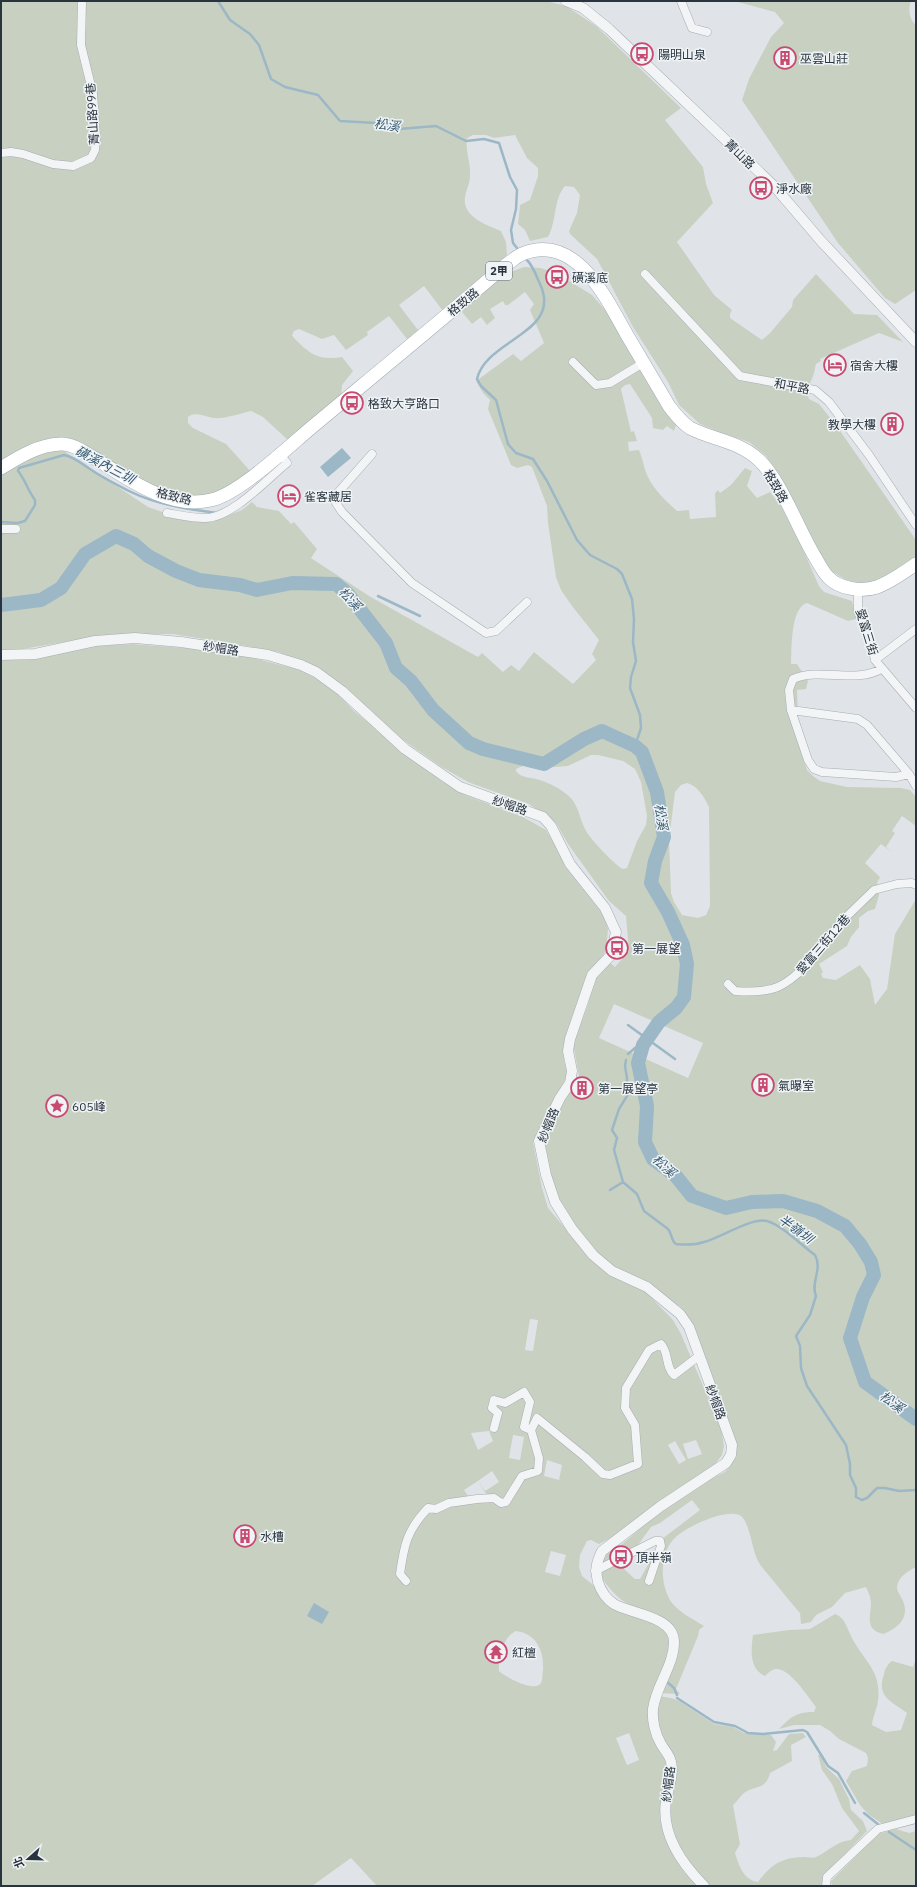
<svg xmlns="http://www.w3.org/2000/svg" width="917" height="1887" viewBox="0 0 917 1887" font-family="'IBM Plex Sans','Noto Sans TC',sans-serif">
	<rect width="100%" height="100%" fill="#e0e4e8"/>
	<!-- green -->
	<path fill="#c8d1c1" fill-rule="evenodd" d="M1,1h545l20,5 30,20 85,82 -16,12 38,47 3,17 7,19 -36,39 37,53 18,15 -2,4v4l32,22 8,-7 22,-26 1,-7 23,-26 38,40 23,1 26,27 -24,-9 -59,26 1,2 -5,3c-1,3 -1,6 -2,9 -3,11 -9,14 -5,26l10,5 17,21 80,115v18l-37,23 -19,2 -14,-3 -16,-10 -13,-21 -14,-30 -37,-63 -17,-14 -30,-10 -19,-8 -21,-19 -11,-23 -35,-55 -36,-68 -27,-25 -1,-3 8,-18 3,-18 -6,-8 -9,-1c-12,14 -8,35 -17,51l-18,4 -5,-11 -7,-6 2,-19 10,-5 8,-24v-8l-11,-10 -12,-23 -21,3 -8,-3h-13l-6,3c-2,13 4,25 3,38 0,7 -4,14 -5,21 -3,20 22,28 36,34l5,11 1,13 -64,56 -19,-25 -25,19 19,25 -11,9 -18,-23 -22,16 1,3 -22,15 -12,-15 -12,4 -23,-10 -5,2 -2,4 2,3c16,16 24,23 48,19l11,14 -11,14 -1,12 -52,44 -26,-24 -12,-6c-12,3 -26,8 -38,7 -8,-1 -17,-7 -25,-1v6l5,5 33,16 26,29 -45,25 -34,-4 -32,-13 -50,-32 -53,-6 -22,8 -15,10z
		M734,1h177c-3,8 -2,18 5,24v265l-21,14 -10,-6 -47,-55 -96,-143 7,-21 22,-42 13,-14 -9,-11z
		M524,267l17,1 17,6 34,21 19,22 25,39 14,31 26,38 -2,6 -7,-5 -4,4 -10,-2 -1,-10 -22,-34 -5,1 -4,4 10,43 3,-1 3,10 -9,1 1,9 10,-1c4,9 5,19 9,27 7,14 18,24 29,34l12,-1 1,9 26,-2 -1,-24 3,-3 2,3 11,-8 14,-17 7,3 -5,15 10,12 13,-6 11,14 24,48 14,32 5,6 28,9 4,18 -8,2 -41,-18c-17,5 -15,46 -16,61h6l11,17 -2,8 -9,1 1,27 -3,14 12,39 6,6 7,5 27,6 54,1 9,2 6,7v29l-14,-10 -10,15 3,2 -9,14 7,6 -12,-9 -16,19 15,14 -3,6 2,12 -4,14 -7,2 -9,7v9l-8,10 -4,9 -28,18 4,8 -2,2 2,4 13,2 24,-15 10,14 5,26 12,-16 8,-55 21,-35v668c-8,4 -18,10 -19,20 0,5 4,9 6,14 7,17 -5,27 -20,33 -19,-5 -12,-18 -12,-31 0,-6 -3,-11 -5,-16l-21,6 -13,14 -16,8 -5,7 -10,2 -1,-11c-10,-11 -19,-23 -29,-35 -4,-5 -10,-11 -13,-17 -6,-11 -8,-38 -17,-45 -13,-9 -59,12 -68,24 -14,16 -13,46 -1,63 8,10 21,16 32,23l-5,4 -1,6 -22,53 4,5 -22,-1 19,-48c4,-28 -32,-32 -51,-42 -10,-6 -19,-18 -26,-27l1,-24 19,-6 43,-37 38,-26 24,-11 10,-14 2,-12 -43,-119 -13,-20 -66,-39 -15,-11 -24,-31 -21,-35 -4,-10 -6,-36 12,-33 22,-36 -6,-32 15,-39 7,-30 14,-13 6,5 14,-16 -3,-35 -17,-15 -41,-57 -12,-21 -27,-19 -61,-22 -28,-16 -55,-39 -83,-65 -23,-10 -49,-9 -58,-9h-59l-103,17 -9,-1v-177l11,-9 46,-17 90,60 29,10 34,5 31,-12 10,-8 5,5 22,4 12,13 3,-2 23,27 -6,9 58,38 109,61 4,-4 21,19 8,-7 8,6 15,-19 39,32 23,-24 -4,-6 7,-14 -27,-34 -11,-16 -5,-13 -8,-54 -1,-17 -15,-39 -4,-2 -11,3 -6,-3 -23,-56 2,-9 -7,-7 -7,-12 37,-27 8,7 23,-18 -14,-33 4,-6 -9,-12 -17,13h-3l-2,-4 -13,8 5,9 -8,7 -6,-8 -9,7 -10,-12c18,-19 36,-37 62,-45zM591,755h7l25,6 12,8 6,13 6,34 -1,9 -9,16 -10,27 -4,1c-7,-3 -35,-32 -38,-40 -5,-10 -6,-21 -14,-31 -9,-9 -23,-16 -35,-19 -7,-2 -15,-1 -20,-8v-2l9,-4 18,3 25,-2zM687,783c11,3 17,14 22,24l1,99 -4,9 -8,3 -16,-3 -8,-13 -3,-9 -2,-53 6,-48 6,-7zM614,1004l89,39 -15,35 -89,-40zM692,1500l8,10 -38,29 -22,40h-5l-10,-9 -2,-4 28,-39 9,-4z
		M132,644l94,7 74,19 31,17 23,24 86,69 25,15 58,22 23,13 11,18 9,20 38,48 4,13 -2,22 -16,23 -27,73 1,14 4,13 -35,68 9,46 6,20 39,46 57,36 29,30 8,14 40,94 3,18 -2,9 -9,12 -98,69 -16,8 -8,-4 -4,1 -7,14 -1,12 3,9 10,8 19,23 48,18 10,11 1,17 -17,37 -3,14 18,60 3,87 13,21 14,14h-321l-26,-28 -39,28h-311v-1227l28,1 68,-14zM530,1319l8,1 -5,31 -8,-1zM489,1431l4,10 -15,9 -7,-17zM513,1435l11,2 -4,23 -11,-2zM696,1440l6,14 -14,5 -5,-15zM675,1441l11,19 -7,4 -11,-19zM547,1460l15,5 -3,15 -15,-4zM492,1471l7,11 -14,9 -7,-10zM478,1481l8,13 -7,3h-10l-5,-7zM551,1551l15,4 -6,21 -15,-4zM516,1631c21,3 28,20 27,39 -1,4 0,9 -2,13 -6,10 -36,-6 -42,-12 -1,-14 4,-34 17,-40zM629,1733l10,27 -12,5 -11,-27z
		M835,1614c11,4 12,15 17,24 12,23 30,33 26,63 -1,8 -5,15 -6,24l14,7 15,-2 6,-17c-16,-12 -31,-16 -23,-39 1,-5 3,-9 8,-13l21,6 3,-8v157l-32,9 -16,-11 -8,-9 -14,-24 6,-10 15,-5 1,-8 -2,-5 -27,-14 -9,-8 -10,-6h-26l-15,4c12,-12 17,-17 35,-17l2,-5c-8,-10 -26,-39 -40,-38 -4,0 -8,4 -11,7 -16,-7 -14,-26 -12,-41l36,-5 21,-1z
		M659,1696l12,2 8,3 35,23 19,3 11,6 27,2 5,7 -3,9 4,-1 12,-16 14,-1 3,4 -15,8 1,16 -22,12c-4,17 -15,12 -26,20 -4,3 -7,9 -11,12l7,39 -5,9c4,12 8,27 23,29 13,-17 22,-24 45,-25 5,0 11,2 15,-1 12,-6 19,-15 33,-16l8,-9 -17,-23 -10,-24 -10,-14 -4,-15h3l5,12 13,12 10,20 2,11 12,11 4,10 -42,44 -2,11h-115l-29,-37 -8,-20 -6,-84 -9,-27z
		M896,1829l13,4 7,-2v55h-84l-1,-5 47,-47z"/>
	<!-- water -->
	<path fill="#9cb7c6" d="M342,448l9,10 -23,19 -8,-10z
		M314,1603l15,9 -7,12 -15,-8z"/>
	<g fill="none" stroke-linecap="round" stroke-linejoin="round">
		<!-- stream -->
		<path stroke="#9cb7c6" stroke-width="2.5" d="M218,1l12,19 20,14 9,11 12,34 14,8 33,8 22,26 36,2 23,6 37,-3 30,15 18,-2 15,4 11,34 7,13 -1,19 -5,21 2,13 4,5
			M527,260c6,6 9,15 13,24 23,49 -54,55 -63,95l4,7 15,14 12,44 8,9 17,6 14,22 30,59 13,15 27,14 5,5 10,25 2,20 -1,23 3,19 -5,16 -1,11 10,27 1,13 -6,18
			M1,522l17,1 7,-2 10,-16v-5c-8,-11 -9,-19 -17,-29l1,-3 45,-13c11,2 18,9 26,14 13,9 27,16 41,23 27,13 56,17 86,21
			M378,596l42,20
			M628,1025l47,34
			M628,1054l7,-6 8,-3
			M626,1060l-1,6 2,12v18l-8,13 -7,21 5,8 -3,12 9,32 14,12 7,17 24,18c4,4 3,12 8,15 9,1 19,1 28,-2 17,-4 47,-25 63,-21 15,4 35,25 48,34 8,14 -5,28 1,41l-6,19 -14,21 4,10 1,22 6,18 39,59 4,19v11l6,13v9l6,3 5,-2 10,-10h8l14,3 17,-1
			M610,1190l13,-8
			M667,1682l7,6 3,7
			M677,1698l37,24 21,4 13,7 15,1 40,-4 4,2 21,34 10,7 17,30
			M864,1813l15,12
			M889,1832l27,18"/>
		<!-- river -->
		<path stroke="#9cb7c6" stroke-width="14" d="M1,605l40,-5 20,-12 24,-34 31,-18 18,8 14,12 28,15 23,9 41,5 17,5 35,-7 44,1 12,10 38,49 10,25 15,13 22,29 36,33 14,6 61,15 40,-25 18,-8 33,15 7,6 15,40 7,45 -9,24 -4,22 17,29 15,33 4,19 -3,33 -8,11 -17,14 -16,23 -5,18 9,43 -2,36 8,17 22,16 17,21 34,12 26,-6 31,-1 34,10 28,15 15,18 11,18 3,13 -11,22 -13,41 15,44 51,37"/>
		<!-- minor casing -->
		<g stroke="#a5acb2" stroke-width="9">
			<path id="minor" d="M681,1l11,27 15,4
				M1,153l10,-1 12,2 30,10 20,2 18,-8 4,-8 1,-13 -3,-43 -12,-49 1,-44
				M645,274l95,102 75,14 14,12 40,53 47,70
				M573,362l23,23 14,-2 33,-20
				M372,454l-37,42 1,7 6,9 70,71 74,50 10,-2 31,-29
				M167,513c12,2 24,5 37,5 27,1 62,-38 83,-55l-7,-9
				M1,529h15
				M858,589v22l14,36 3,13 41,48
				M875,660l41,-31
				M881,669c-26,15 -60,-2 -88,10l-4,11 2,20 17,50 6,9 8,3 74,5 13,-3
				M791,710l67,9 9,6 42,49 7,12
				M728,984l7,7c41,3 49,-4 78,-32l-1,-2 30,-36 32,-31 23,-6 15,-1 4,2
				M494,1428l4,-15 -6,-5 2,-8 11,3 19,-11 6,10 -6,25 7,3
				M595,1571l60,-30h5l1,5 -12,35
				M406,1581l-6,-7c4,-29 7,-44 28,-66l8,1 13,-6 28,-4 17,-1 7,5 5,-1 16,-26 16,-5 1,-13 -8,-28 6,-12 48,39 18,17 7,1 28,-11 -3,-39 -10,-17 1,-20 23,-38 12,-6c8,8 4,23 13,31l25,-19
				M826,1886l1,-9 51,-48 38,-10"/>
		</g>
		<!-- tertiary casing -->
		<g stroke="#a5acb2" stroke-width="11">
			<path id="tertiary" d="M566,1l17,7 26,21 165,157 47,55 95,101
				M1,655l34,-1 60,-13 40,-3 46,4 87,13 33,10 15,7 26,19 63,58 55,38 83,30 8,9 19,38 35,44 11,24 -5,23 -19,20 -22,64 -2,12 4,20 -2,12 -10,15 -21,43 7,34 9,27 17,27 21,26 19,16 35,16 33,27 9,13 43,118 -1,10 -5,8 -65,43 -59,45c-6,12 -7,19 -4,31 3,9 8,17 16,22 17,10 60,12 60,38 0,24 -18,43 -21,67 -1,11 2,25 8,35 3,6 9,11 10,18 3,12 -3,27 -5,39 -5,33 16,63 38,85"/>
		</g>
		<!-- primary casing -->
		<g stroke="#9faab3" stroke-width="14">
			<path id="primary" d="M1,468c18,-11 37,-23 59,-24 13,-1 25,9 36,15 32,20 74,51 115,41 28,-6 77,-53 101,-73 65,-54 131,-108 195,-163 5,-3 10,-8 15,-10 54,-22 84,44 105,81 14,24 28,47 42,71 6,8 12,16 21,22 23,12 49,13 69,32 22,21 39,69 56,97 4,7 8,15 13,20 11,12 34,15 49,10 14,-5 27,-15 39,-23"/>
		</g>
		<!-- minor -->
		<use href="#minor" stroke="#f2f4f6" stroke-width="8"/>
		<!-- tertiary -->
		<use href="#tertiary" stroke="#f2f4f6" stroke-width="10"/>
		<!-- primary -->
		<use href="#primary" stroke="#fff" stroke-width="13"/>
	</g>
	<!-- icons -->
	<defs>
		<g id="bus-ring" transform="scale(1.15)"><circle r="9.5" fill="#eff3f6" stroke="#c84a70" stroke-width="1.5"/><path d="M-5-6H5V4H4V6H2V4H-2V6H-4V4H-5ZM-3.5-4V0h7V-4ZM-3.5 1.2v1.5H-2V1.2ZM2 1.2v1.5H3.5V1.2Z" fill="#c84a70"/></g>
		<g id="building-ring" transform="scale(1.15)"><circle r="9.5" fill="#eff3f6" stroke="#c84a70" stroke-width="1.5"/><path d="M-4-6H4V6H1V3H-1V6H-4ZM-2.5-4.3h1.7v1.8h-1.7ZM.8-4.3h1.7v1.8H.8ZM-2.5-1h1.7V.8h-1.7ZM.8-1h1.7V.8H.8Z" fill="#c84a70"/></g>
		<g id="hotel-ring" transform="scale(1.15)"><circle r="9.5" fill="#eff3f6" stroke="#c84a70" stroke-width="1.5"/><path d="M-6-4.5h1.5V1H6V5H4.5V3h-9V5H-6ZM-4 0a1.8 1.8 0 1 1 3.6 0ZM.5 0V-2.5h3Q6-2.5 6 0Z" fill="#c84a70"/></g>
		<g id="sight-ring" transform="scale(1.15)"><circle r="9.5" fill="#eff3f6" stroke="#c84a70" stroke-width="1.5"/><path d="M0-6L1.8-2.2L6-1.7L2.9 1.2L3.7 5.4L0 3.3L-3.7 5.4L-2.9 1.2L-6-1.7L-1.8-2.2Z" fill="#c84a70"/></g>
		<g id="temple-ring" transform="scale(1.15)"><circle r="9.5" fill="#eff3f6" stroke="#c84a70" stroke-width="1.5"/><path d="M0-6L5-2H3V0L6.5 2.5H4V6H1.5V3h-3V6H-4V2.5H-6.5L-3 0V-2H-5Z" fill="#c84a70"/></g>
	</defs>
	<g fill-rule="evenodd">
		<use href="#bus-ring" x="642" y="54"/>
		<use href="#building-ring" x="785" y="58"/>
		<use href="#bus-ring" x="761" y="188"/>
		<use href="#bus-ring" x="557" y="277"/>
		<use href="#hotel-ring" x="835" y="365"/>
		<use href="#bus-ring" x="352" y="403"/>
		<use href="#building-ring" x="892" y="424"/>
		<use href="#hotel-ring" x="289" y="496"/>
		<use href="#bus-ring" x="617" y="948"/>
		<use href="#building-ring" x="763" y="1085"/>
		<use href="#building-ring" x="582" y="1088"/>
		<use href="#sight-ring" x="57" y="1106"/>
		<use href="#building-ring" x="245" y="1536"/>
		<use href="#bus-ring" x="621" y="1557"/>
		<use href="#temple-ring" x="496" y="1652"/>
	</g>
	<g text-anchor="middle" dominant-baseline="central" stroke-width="3" stroke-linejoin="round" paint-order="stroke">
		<!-- shield labels -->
		<rect fill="#eff3f6" stroke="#646d75" stroke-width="1" x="486" y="262" width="26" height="18" rx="3"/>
		<g font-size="11" font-weight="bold" fill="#29343e">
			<text x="499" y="271">2甲</text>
		</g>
		<!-- poi labels -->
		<g font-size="12" fill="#29343e" stroke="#eff3f6" text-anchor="start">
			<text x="658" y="54">陽明山泉</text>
			<text x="800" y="58">巫雲山莊</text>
			<text x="776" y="188">淨水廠</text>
			<text x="572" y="277">磺溪底</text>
			<text x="850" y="365">宿舍大樓</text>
			<text x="368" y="403">格致大亨路口</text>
			<text x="876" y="424" text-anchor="end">教學大樓</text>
			<text x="304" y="496">雀客藏居</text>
			<text x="632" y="948">第一展望</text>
			<text x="778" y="1085">氣曝室</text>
			<text x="598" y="1088">第一展望亭</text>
			<text x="72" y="1106">605峰</text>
			<text x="260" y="1536">水槽</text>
			<text x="636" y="1557">頂半嶺</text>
			<text x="512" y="1652">紅檀</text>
		</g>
		<!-- street labels -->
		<g font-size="12" fill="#29343e" stroke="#eff3f6">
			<text transform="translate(92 114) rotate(-94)">菁山路99巷</text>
			<text transform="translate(740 154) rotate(44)">菁山路</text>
			<text transform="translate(463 302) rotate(-40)">格致路</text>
			<text transform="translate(792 386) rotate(11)">和平路</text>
			<text transform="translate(776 486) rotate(60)">格致路</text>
			<text transform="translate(174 496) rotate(14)">格致路</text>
			<text transform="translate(867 632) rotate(73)">愛富三街</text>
			<text transform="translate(221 648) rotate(9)">紗帽路</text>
			<text transform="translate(510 805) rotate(19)">紗帽路</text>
			<text transform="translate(823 944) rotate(-49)">愛富三街12巷</text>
			<text transform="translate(548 1125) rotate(-68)">紗帽路</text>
			<text transform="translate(716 1402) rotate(70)">紗帽路</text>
			<text transform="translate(668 1784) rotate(-83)">紗帽路</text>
		</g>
		<!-- water labels -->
		<g font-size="13" font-style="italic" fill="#355970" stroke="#eff3f6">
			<text transform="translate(387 125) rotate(8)">松溪</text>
			<text transform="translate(105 465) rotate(28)">磺溪內三圳</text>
			<text transform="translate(350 599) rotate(47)">松溪</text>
			<text transform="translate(661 817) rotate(81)">松溪</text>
			<text transform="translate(664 1166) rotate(43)">松溪</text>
			<text transform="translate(796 1229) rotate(36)">半嶺圳</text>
			<text transform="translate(892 1402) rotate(36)">松溪</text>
		</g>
	</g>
	<!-- border -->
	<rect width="917" height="1887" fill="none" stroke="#29343e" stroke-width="4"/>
	<!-- north arrow -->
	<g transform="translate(28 1859) rotate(250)" stroke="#eff3f6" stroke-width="3" paint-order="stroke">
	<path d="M0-3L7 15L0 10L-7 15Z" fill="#29343e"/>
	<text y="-6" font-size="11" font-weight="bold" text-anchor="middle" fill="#29343e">北</text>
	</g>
</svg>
